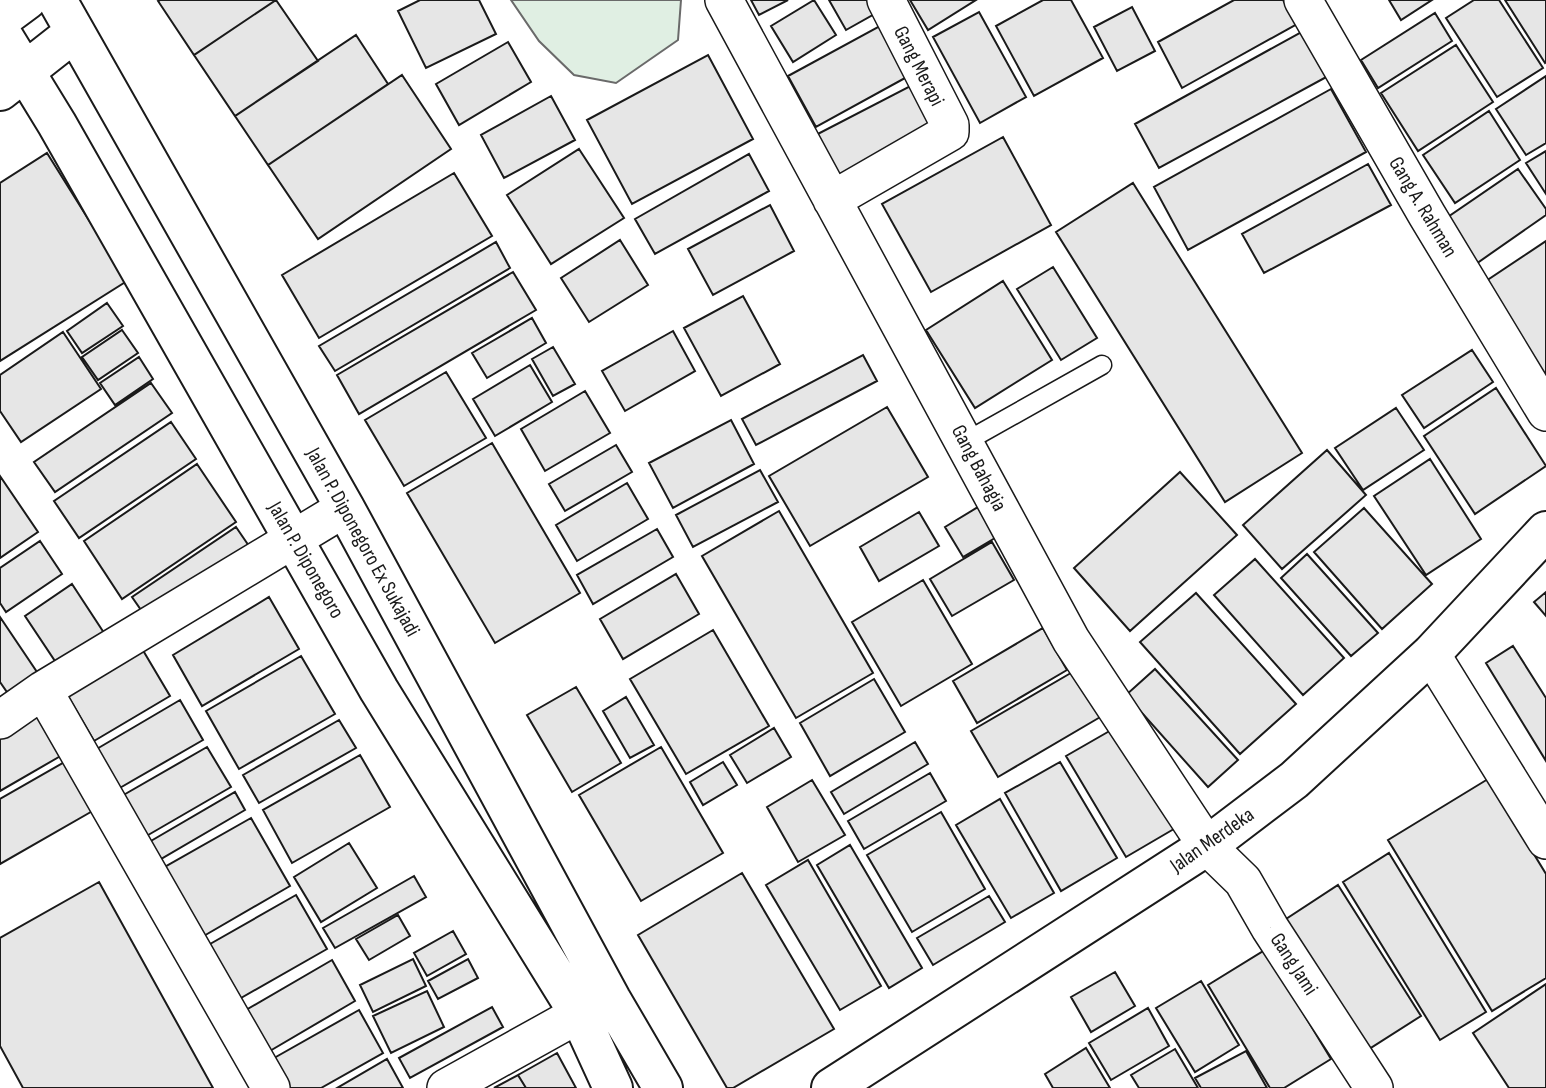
<svg xmlns="http://www.w3.org/2000/svg" width="1546" height="1088" viewBox="0 0 1546 1088" font-family="'Sofia Sans Condensed',sans-serif">
	<rect width="100%" height="100%" fill="#fff"/>
	<!-- green -->
	<path fill="#e0efe3" stroke="#6a6a6a" stroke-width="2" d="M511,0h170l-3,40 -62,43 -42,-8 -35,-34z"/>
	<!-- building -->
	<path fill="#e6e6e6" stroke="#1a1a1a" stroke-width="2" d="M160,0h116l-82,55 -36,-54z
		M276,0l42,61 -83,55 -41,-61z
		M420,0h59l17,34 -70,34 -28,-57z
		M751,0h37l-29,15z
		M814,0l22,35 -43,27 -22,-36z
		M829,0h52l4,8 -39,22z
		M910,0h66l-48,30z
		M1043,0h28l32,58 -69,38 -38,-70z
		M1234,0h49l14,24 -115,64 -24,-46z
		M1389,0h43l-31,20z
		M1474,0h25l44,68 -46,29 -51,-79z
		M1505,0h41v62l-1,1z
		M1132,7l23,44 -38,20 -23,-44z
		M979,12l47,85 -46,26 -47,-86z
		M1435,13l17,28 -74,47 -17,-28z
		M889,21l27,51 -100,55 -28,-51z
		M1305,30l25,45 -171,93 -24,-44z
		M356,35l32,49 -120,81 -33,-49z
		M508,42l23,40 -72,43 -23,-41z
		M1456,45l37,57 -75,49 -37,-58z
		M708,55l45,84 -121,65 -45,-84z
		M402,75l49,74 -133,90 -50,-74z
		M1546,76v67l-20,12 -30,-46z
		M920,81l23,45 -109,57 -24,-45z
		M1331,89l35,63 -178,98 -34,-63z
		M551,96l24,44 -71,38 -23,-43z
		M1489,111l31,49 -65,43 -32,-48z
		M1003,137l48,88 -120,67 -49,-88z
		M579,149l45,69 -73,46 -44,-69z
		M1546,151v43l-20,-31z
		M47,153l80,128 -127,80v-178z
		M749,154l20,37 -114,63 -20,-35z
		M1368,164l23,41 -127,68 -22,-39z
		M1518,169l28,40v6l-73,51 -31,-45z
		M454,173l38,63 -173,102 -37,-63z
		M1133,183l169,270 -77,49 -169,-270z
		M770,205l24,46 -81,44 -25,-46z
		M620,240l28,45 -59,37 -28,-44z
		M1546,241v138l-63,-96z
		M496,242l14,26 -175,103 -16,-25z
		M1053,267l44,71 -36,22 -44,-71z
		M513,272l23,38 -177,104 -22,-39z
		M1003,281l49,79 -77,48 -49,-78z
		M743,296l37,68 -59,32 -37,-68z
		M107,303l16,23 -41,27 -15,-22z
		M532,318l14,25 -59,35 -15,-25z
		M122,330l16,23 -40,27 -16,-23z
		M673,331l22,40 -70,40 -23,-40z
		M63,332l38,57 -80,53 -21,-31v-36z
		M553,347l22,37 -22,12 -21,-37z
		M1472,350l21,32 -69,46 -22,-33z
		M863,355l14,26 -121,64 -14,-26z
		M139,357l14,22 -38,26 -15,-22z
		M530,365l22,37 -57,34 -22,-37z
		M446,372l40,66 -82,48 -39,-66z
		M151,383l21,30 -117,79 -21,-30z
		M1496,388l50,78 -71,48 -51,-78z
		M585,391l25,42 -65,38 -24,-42z
		M887,407l41,70 -118,69 -41,-70z
		M1396,408l28,42 -61,40 -28,-42z
		M731,420l23,44 -81,44 -24,-45z
		M171,422l25,37 -117,79 -25,-37z
		M492,443l88,150 -85,50 -88,-150z
		M616,445l16,27 -67,39 -16,-27z
		M1327,450l39,45 -84,74 -39,-44z
		M1430,459l51,80 -55,36 -52,-79z
		M197,464l39,58 -114,77 -38,-58z
		M760,470l18,32 -85,45 -17,-32z
		M1180,472l57,63 -107,96 -56,-63z
		M0,476l38,56 -38,26z
		M627,483l21,36 -71,42 -21,-36z
		M978,507l17,31 -32,19 -18,-30z
		M1364,508l68,76 -50,45 -68,-77z
		M779,511l94,162 -77,45 -94,-162z
		M919,512l20,34 -60,35 -19,-34z
		M236,527l15,22 -103,71 -16,-23z
		M657,529l16,28 -80,47 -16,-29z
		M40,541l22,33 -56,38 -6,-9v-35z
		M992,542l22,38 -62,36 -22,-37z
		M1307,554l71,79 -27,23 -70,-78z
		M1255,559l89,99 -41,37 -89,-100z
		M676,574l23,40 -76,45 -23,-40z
		M923,580l49,84 -71,42 -49,-84z
		M72,584l36,55 -47,31 -36,-54z
		M1546,592v24l-12,-14z
		M1196,593l100,111 -56,50 -100,-112z
		M269,597l30,52 -97,57 -29,-51z
		M0,617l39,58 -30,20 -9,-13z
		M1043,628l24,42 -90,53 -24,-42z
		M713,630l56,96 -83,48 -56,-95z
		M1513,646l33,52v63l-60,-98z
		M141,647l29,49 -76,45 -29,-50z
		M301,656l34,58 -96,55 -33,-58z
		M1155,669l83,91 -30,27 -82,-92z
		M1076,670l26,46 -104,61 -27,-46z
		M874,679l31,53 -75,44 -30,-53z
		M576,687l45,76 -49,29 -45,-77z
		M626,697l28,48 -24,13 -27,-47z
		M180,700l23,40 -85,49 -23,-39z
		M40,713l24,41 -64,37v-54z
		M339,720l17,28 -97,55 -16,-28z
		M1120,725l59,101 -53,31 -60,-101z
		M774,728l17,29 -44,26 -17,-28z
		M915,742l13,22 -84,50 -13,-22z
		M207,747l24,40 -88,51 -23,-41z
		M661,747l62,106 -82,48 -62,-106z
		M360,755l30,52 -98,56 -29,-53z
		M68,760l28,49 -96,55v-65z
		M723,762l14,23 -34,20 -13,-23z
		M1060,762l57,96 -56,33 -56,-98z
		M930,773l16,28 -82,48 -16,-28z
		M1488,779l58,95v104l-54,33 -104,-171z
		M812,780l33,55 -47,27 -31,-55z
		M235,792l10,18 -91,53 -10,-18z
		M1000,799l54,94 -43,25 -55,-93z
		M941,812l44,77 -73,43 -45,-77z
		M251,818l39,68 -88,51 -39,-69z
		M349,843l28,45 -56,34 -27,-45z
		M850,845l72,123 -33,20 -72,-123z
		M1389,853l97,159 -46,28 -97,-158z
		M808,860l73,126 -41,24 -74,-125z
		M742,873l92,156 -101,59h-6l-89,-153z
		M414,876l12,21 -91,51 -12,-20z
		M99,882l114,206h-190l-23,-42v-108z
		M1338,885l83,131 -52,33 -83,-130z
		M296,895l31,54 -93,53 -31,-54z
		M989,896l16,26 -72,43 -16,-27z
		M398,915l12,21 -41,24 -13,-21z
		M453,931l13,23 -39,22 -13,-23z
		M1265,950l66,109 -47,29h-14l-62,-103z
		M413,959l13,27 -53,26 -13,-27z
		M468,959l10,19 -40,21 -10,-18z
		M332,960l23,41 -92,54 -24,-41z
		M1115,972l20,34 -44,26 -20,-35z
		M1201,981l38,64 -44,27 -39,-64z
		M1546,984v104h-37l-36,-55z
		M427,991l17,36 -53,26 -18,-37z
		M492,1007l11,20 -93,51 -11,-20z
		M1148,1008l21,38 -58,34 -22,-37z
		M359,1010l24,43 -62,35h-39l-15,-26z
		M1086,1048l24,40h-57l-8,-14z
		M1175,1049l23,39h-59l-8,-13z
		M1246,1051l21,37h-66l-6,-10z
		M557,1053l19,35h-50l-8,-13z
		M387,1059l16,29h-66z
		M518,1075l8,13h-32z"/>
	<g fill="none" stroke-linecap="round" stroke-linejoin="round">
		<!-- lane casing -->
		<g stroke="#1a1a1a" stroke-width="21">
			<path id="lane" d="M965,442l137,-77"/>
		</g>
		<!-- street casing -->
		<g stroke="#1a1a1a" stroke-width="40">
			<path id="street" d="M724,0l347,640 136,206 36,35 27,47 104,160
				M1303,0l124,215 119,197
				M832,200l118,-68v-7l-64,-125
				M1431,654l115,186
				M43,690l228,398
				M0,720l43,-30 302,-182
				M446,1088l133,-74"/>
		</g>
		<!-- secondary casing -->
		<g stroke="#1a1a1a" stroke-width="42">
			<path id="secondary" d="M831,1088l376,-242 87,-66 137,-126 115,-123"/>
		</g>
		<!-- primary casing -->
		<g stroke="#1a1a1a" stroke-width="42">
			<path id="primary" d="M57,0l288,508 266,491 52,89
				M0,20l27,-20
				M0,31l57,93 322,566 200,324 34,74
				M0,91l75,-59"/>
		</g>
		<!-- lane -->
		<use href="#lane" stroke="#fff" stroke-width="18"/>
		<!-- street -->
		<use href="#street" stroke="#fff" stroke-width="37"/>
		<!-- secondary -->
		<use href="#secondary" stroke="#fff" stroke-width="38"/>
		<!-- primary -->
		<use href="#primary" stroke="#fff" stroke-width="38"/>
	</g>
	<g text-anchor="middle" dominant-baseline="central" stroke-width="5" stroke-linejoin="round" paint-order="stroke">
		<!-- street labels -->
		<g font-size="21" fill="#1a1a1a" stroke="#fff">
			<text transform="translate(919 66) rotate(63)">Gang Merapi</text>
			<text transform="translate(1423 207) rotate(59)">Gang A. Rahman</text>
			<text transform="translate(979 468) rotate(62)">Gang Bahagia</text>
			<text transform="translate(363 542) rotate(61)">Jalan P. Diponegoro Ex Sukajadi</text>
			<text transform="translate(306 560) rotate(60)">Jalan P. Diponegoro</text>
			<text transform="translate(1212 840) rotate(-35)">Jalan Merdeka</text>
			<text transform="translate(1294 964) rotate(57)">Gang Jami</text>
		</g>
	</g>
</svg>
